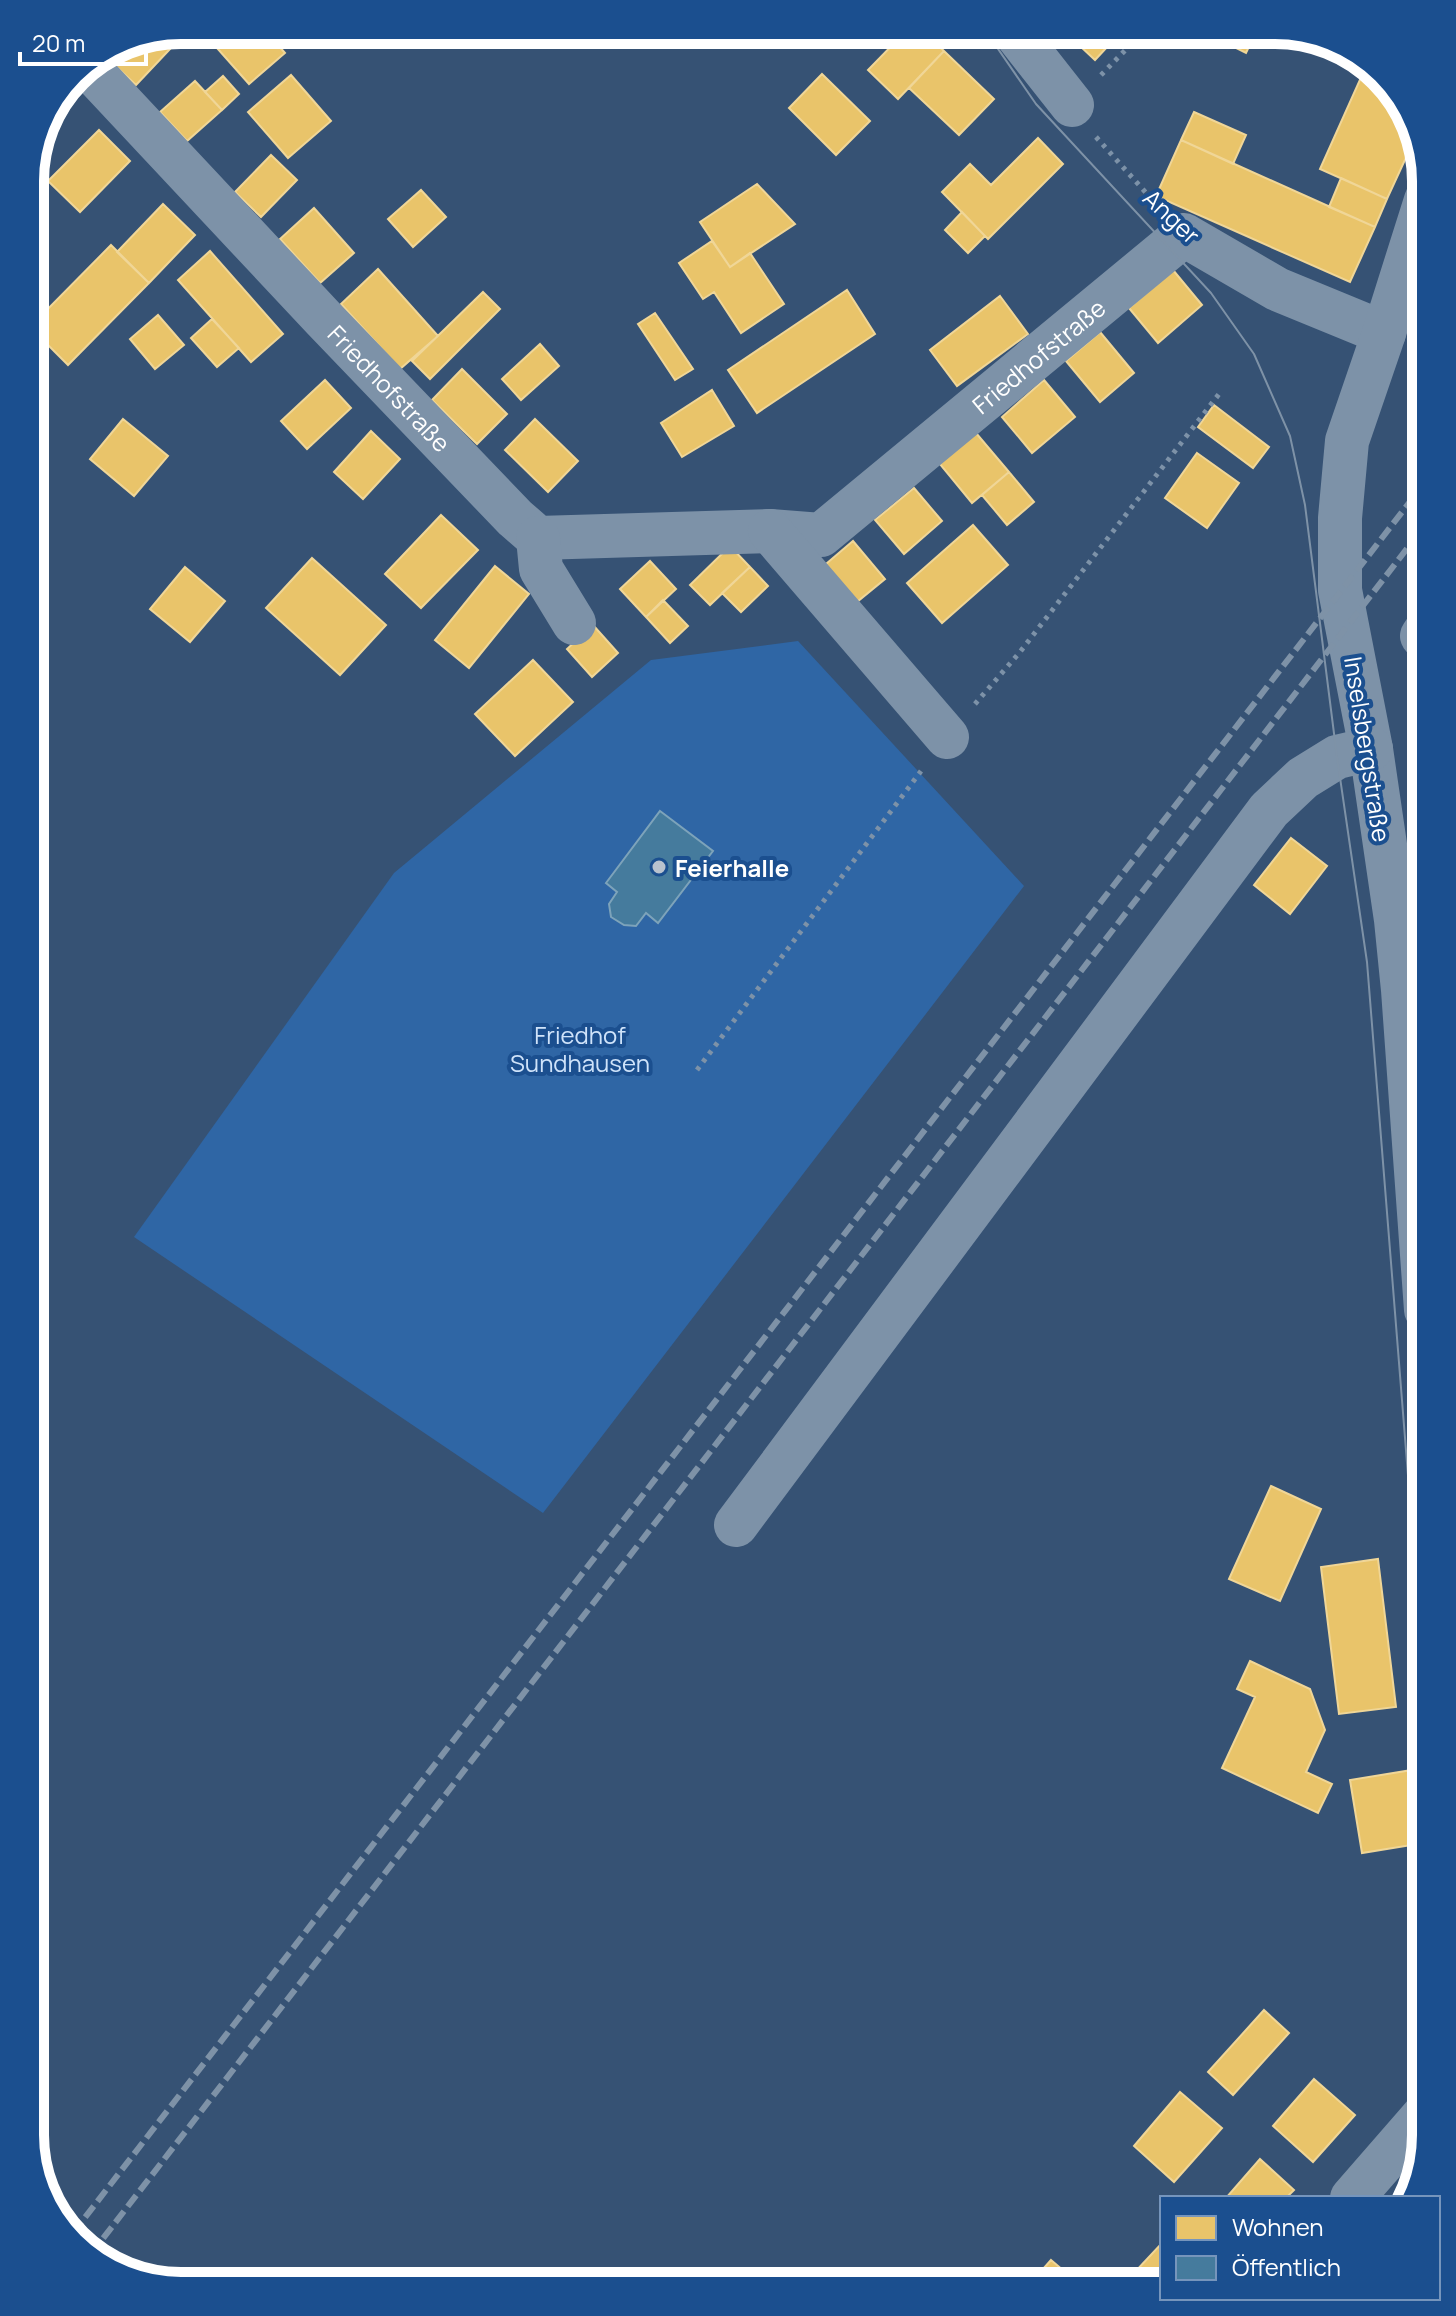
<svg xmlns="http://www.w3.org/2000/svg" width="1456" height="2316" viewBox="0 0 1456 2316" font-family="Manrope,sans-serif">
	<rect width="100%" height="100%" fill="#365274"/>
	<!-- green -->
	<path fill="#2f66a5" d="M798,641l226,245 -481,627 -409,-276 260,-364 257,-213z"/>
	<!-- homes -->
	<path fill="#e9c46a" stroke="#f0d697" stroke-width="2" d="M181,30h7l-52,55 -28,-26 16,-18z
		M201,30h64l20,23 -36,31z
		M907,30h15l22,21 -46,48 -30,-29z
		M1063,30h60l-28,30z
		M1200,30h57l-11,23z
		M944,51l50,48 -35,36 -50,-47z
		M1367,64l43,50 6,22 -29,63 -67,-30z
		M822,74l48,47 -34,34 -47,-47z
		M291,75l40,46 -43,37 -40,-46z
		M223,76l16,18 -17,16 -17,-18z
		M195,81l27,29 -35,31 -27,-29z
		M1194,112l52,23 -13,29 -52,-24z
		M99,130l31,31 -50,51 -32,-31z
		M1038,138l25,26 -75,75 -46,-47 28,-28 21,21z
		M1181,140l194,87 -25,55 -194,-86z
		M271,155l26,25 -36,37 -26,-25z
		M1341,178l46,21 -12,28 -46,-20z
		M757,184l38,40 -65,43 -30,-45z
		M421,190l25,27 -33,30 -25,-28z
		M163,204l32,31 -46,48 -32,-31z
		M314,208l40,45 -34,30 -40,-44z
		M962,212l23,24 -17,17 -23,-23z
		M712,241l18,26 20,-14 34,51 -43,29 -27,-41 -11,7 -24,-36z
		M111,245l38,38 -81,82 -38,-38z
		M210,251l73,83 -32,28 -73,-82z
		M378,269l60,67 -38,33 -59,-65z
		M1173,270l29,35 -44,38 -29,-35z
		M847,290l28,44 -118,79 -29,-43z
		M483,292l17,17 -70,70 -18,-18z
		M1000,296l28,38 -71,52 -27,-36z
		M655,313l38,56 -18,11 -37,-56z
		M158,315l26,30 -29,24 -25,-30z
		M212,319l27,29 -22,19 -26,-29z
		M1100,332l34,41 -34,29 -34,-41z
		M540,344l19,22 -38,34 -19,-21z
		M462,369l45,45 -30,30 -45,-44z
		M325,380l26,28 -44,41 -26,-28z
		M1044,380l31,37 -43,36 -30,-36z
		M712,390l22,36 -52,31 -21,-34z
		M1214,405l55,42 -16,21 -55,-41z
		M123,419l45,37 -34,40 -44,-37z
		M535,419l43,42 -30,31 -43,-42z
		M371,431l29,28 -37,40 -29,-27z
		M976,433l33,39 -37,31 -33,-40z
		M1197,453l42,30 -32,45 -42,-30z
		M1009,472l25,30 -27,23 -25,-30z
		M914,488l28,33 -38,33 -29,-34z
		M441,515l37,35 -57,58 -36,-34z
		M973,525l35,40 -66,58 -35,-40z
		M853,541l32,38 -33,27 -32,-37z
		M730,546l20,21 -40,38 -20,-20z
		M312,558l74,67 -46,50 -74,-67z
		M650,561l26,28 -30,28 -26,-28z
		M495,566l34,28 -60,74 -34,-28z
		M185,567l40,34 -35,41 -40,-33z
		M750,567l18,19 -27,26 -19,-19z
		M663,600l25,26 -18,17 -24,-26z
		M593,625l25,28 -26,24 -25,-28z
		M533,660l40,42 -58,54 -40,-42z
		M1291,838l36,28 -37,48 -36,-29z
		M1271,1486l50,23 -41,92 -51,-22z
		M1378,1559l18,148 -57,7 -18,-147z
		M1250,1661l60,28 15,41 -19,42 26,12 -14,29 -96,-45 33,-71 -18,-8z
		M1412,1770l12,73 -62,10 -12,-73z
		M1264,2010l25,23 -56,62 -25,-23z
		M1314,2079l41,36 -42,47 -40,-36z
		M1180,2092l42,36 -48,54 -40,-36z
		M1260,2159l34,31 -8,8h-60z
		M1162,2243v43h-14l-14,-13z
		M1051,2260l26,22 -4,4h-45z"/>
	<!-- public -->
	<path fill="#457b9d" stroke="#7da3ba" stroke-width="2" d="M660,811l53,40 -55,72 -12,-10 -10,13 -12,-1 -13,-8 -2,-13 8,-12 -11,-9z"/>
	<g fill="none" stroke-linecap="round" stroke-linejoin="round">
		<!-- path -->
		<path stroke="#7d92a8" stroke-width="5" stroke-dasharray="4 6" stroke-linecap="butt" d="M1101,75l44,-45
			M1096,137l60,67
			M975,704l45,-52 199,-258
			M697,1070l224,-299"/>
		<!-- minor -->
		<g stroke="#7d92a8" stroke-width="44">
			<path d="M1013,30l59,75"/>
			<path id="s1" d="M87,66l237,253 191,199 23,20 232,-7 51,4 363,-300 93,54 107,44"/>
			<path d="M770,531l177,206"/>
			<path d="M538,538l3,31 33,54"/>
			<path d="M1422,636l4,-6"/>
			<path d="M1426,1310l-23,-320 -7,-70 -25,-171 -31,-159v-72l7,-77 37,-108 42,-133"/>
			<path d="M736,1525l533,-715 34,-32 34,-21 34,-8"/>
			<path d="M1352,2198l74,-85"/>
		</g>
		<!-- tram -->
		<path stroke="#7e92a7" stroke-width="2" d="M985,30l51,74 175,189 43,61 36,82 15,69 32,252 30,205 46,576 13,103"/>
		<!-- rail -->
		<path stroke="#7e92a7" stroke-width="6" stroke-dasharray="14 6" stroke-linecap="butt" d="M73,2233l1353,-1752
			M91,2254l1335,-1730"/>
	</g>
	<!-- markers -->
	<circle fill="#b9c2ce" stroke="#1b4f8f" stroke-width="3" cx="659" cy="867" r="8"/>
	<g text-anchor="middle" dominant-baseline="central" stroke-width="8" stroke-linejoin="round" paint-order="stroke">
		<!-- street labels -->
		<g font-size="24" fill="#fff" stroke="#1b4f8f">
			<text transform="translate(1172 216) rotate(43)">Anger</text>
			<text stroke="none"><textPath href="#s1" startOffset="1218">Friedhofstraße</textPath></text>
			<text stroke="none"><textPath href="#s1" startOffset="442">Friedhofstraße</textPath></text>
			<text transform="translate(1368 749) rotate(81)">Inselsbergstraße</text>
		</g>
		<!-- poi labels -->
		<g font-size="24" font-weight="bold" fill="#fff" stroke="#1b4f8f" text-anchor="start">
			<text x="675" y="867">Feierhalle</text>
		</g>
		<!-- park labels -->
		<g font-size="24" fill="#cfe3fa" stroke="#1b4f8f">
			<text x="580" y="1034">Friedhof<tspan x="580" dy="28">Sundhausen</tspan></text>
		</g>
	</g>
	<!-- crop -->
	<path d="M0 0H1456V2316H0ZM181 44H1275A137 137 0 0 1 1412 181V2135A137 137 0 0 1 1275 2272H181A137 137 0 0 1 44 2135V181A137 137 0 0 1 181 44Z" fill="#1b4f8f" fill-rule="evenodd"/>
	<path fill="none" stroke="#fff" stroke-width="10" d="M181 44H1275A137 137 0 0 1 1412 181V2135A137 137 0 0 1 1275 2272H181A137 137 0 0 1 44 2135V181A137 137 0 0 1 181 44Z"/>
	<!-- legend -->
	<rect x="1160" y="2196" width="280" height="104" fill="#1b4f8f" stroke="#7695bc" stroke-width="2"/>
	<rect x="1176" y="2216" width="40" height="24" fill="#e9c46a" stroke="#7695bc" stroke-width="2"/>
	<text x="1232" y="2236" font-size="24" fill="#ffffff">Wohnen</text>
	<rect x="1176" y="2256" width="40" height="24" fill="#457b9d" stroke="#7695bc" stroke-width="2"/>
	<text x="1232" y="2276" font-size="24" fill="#ffffff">Öffentlich</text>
	<!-- scale -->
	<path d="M20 52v12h126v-12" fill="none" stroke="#ffffff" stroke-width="4"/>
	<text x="32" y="52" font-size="24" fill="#ffffff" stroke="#1b4f8f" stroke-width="6" paint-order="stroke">20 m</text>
</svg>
